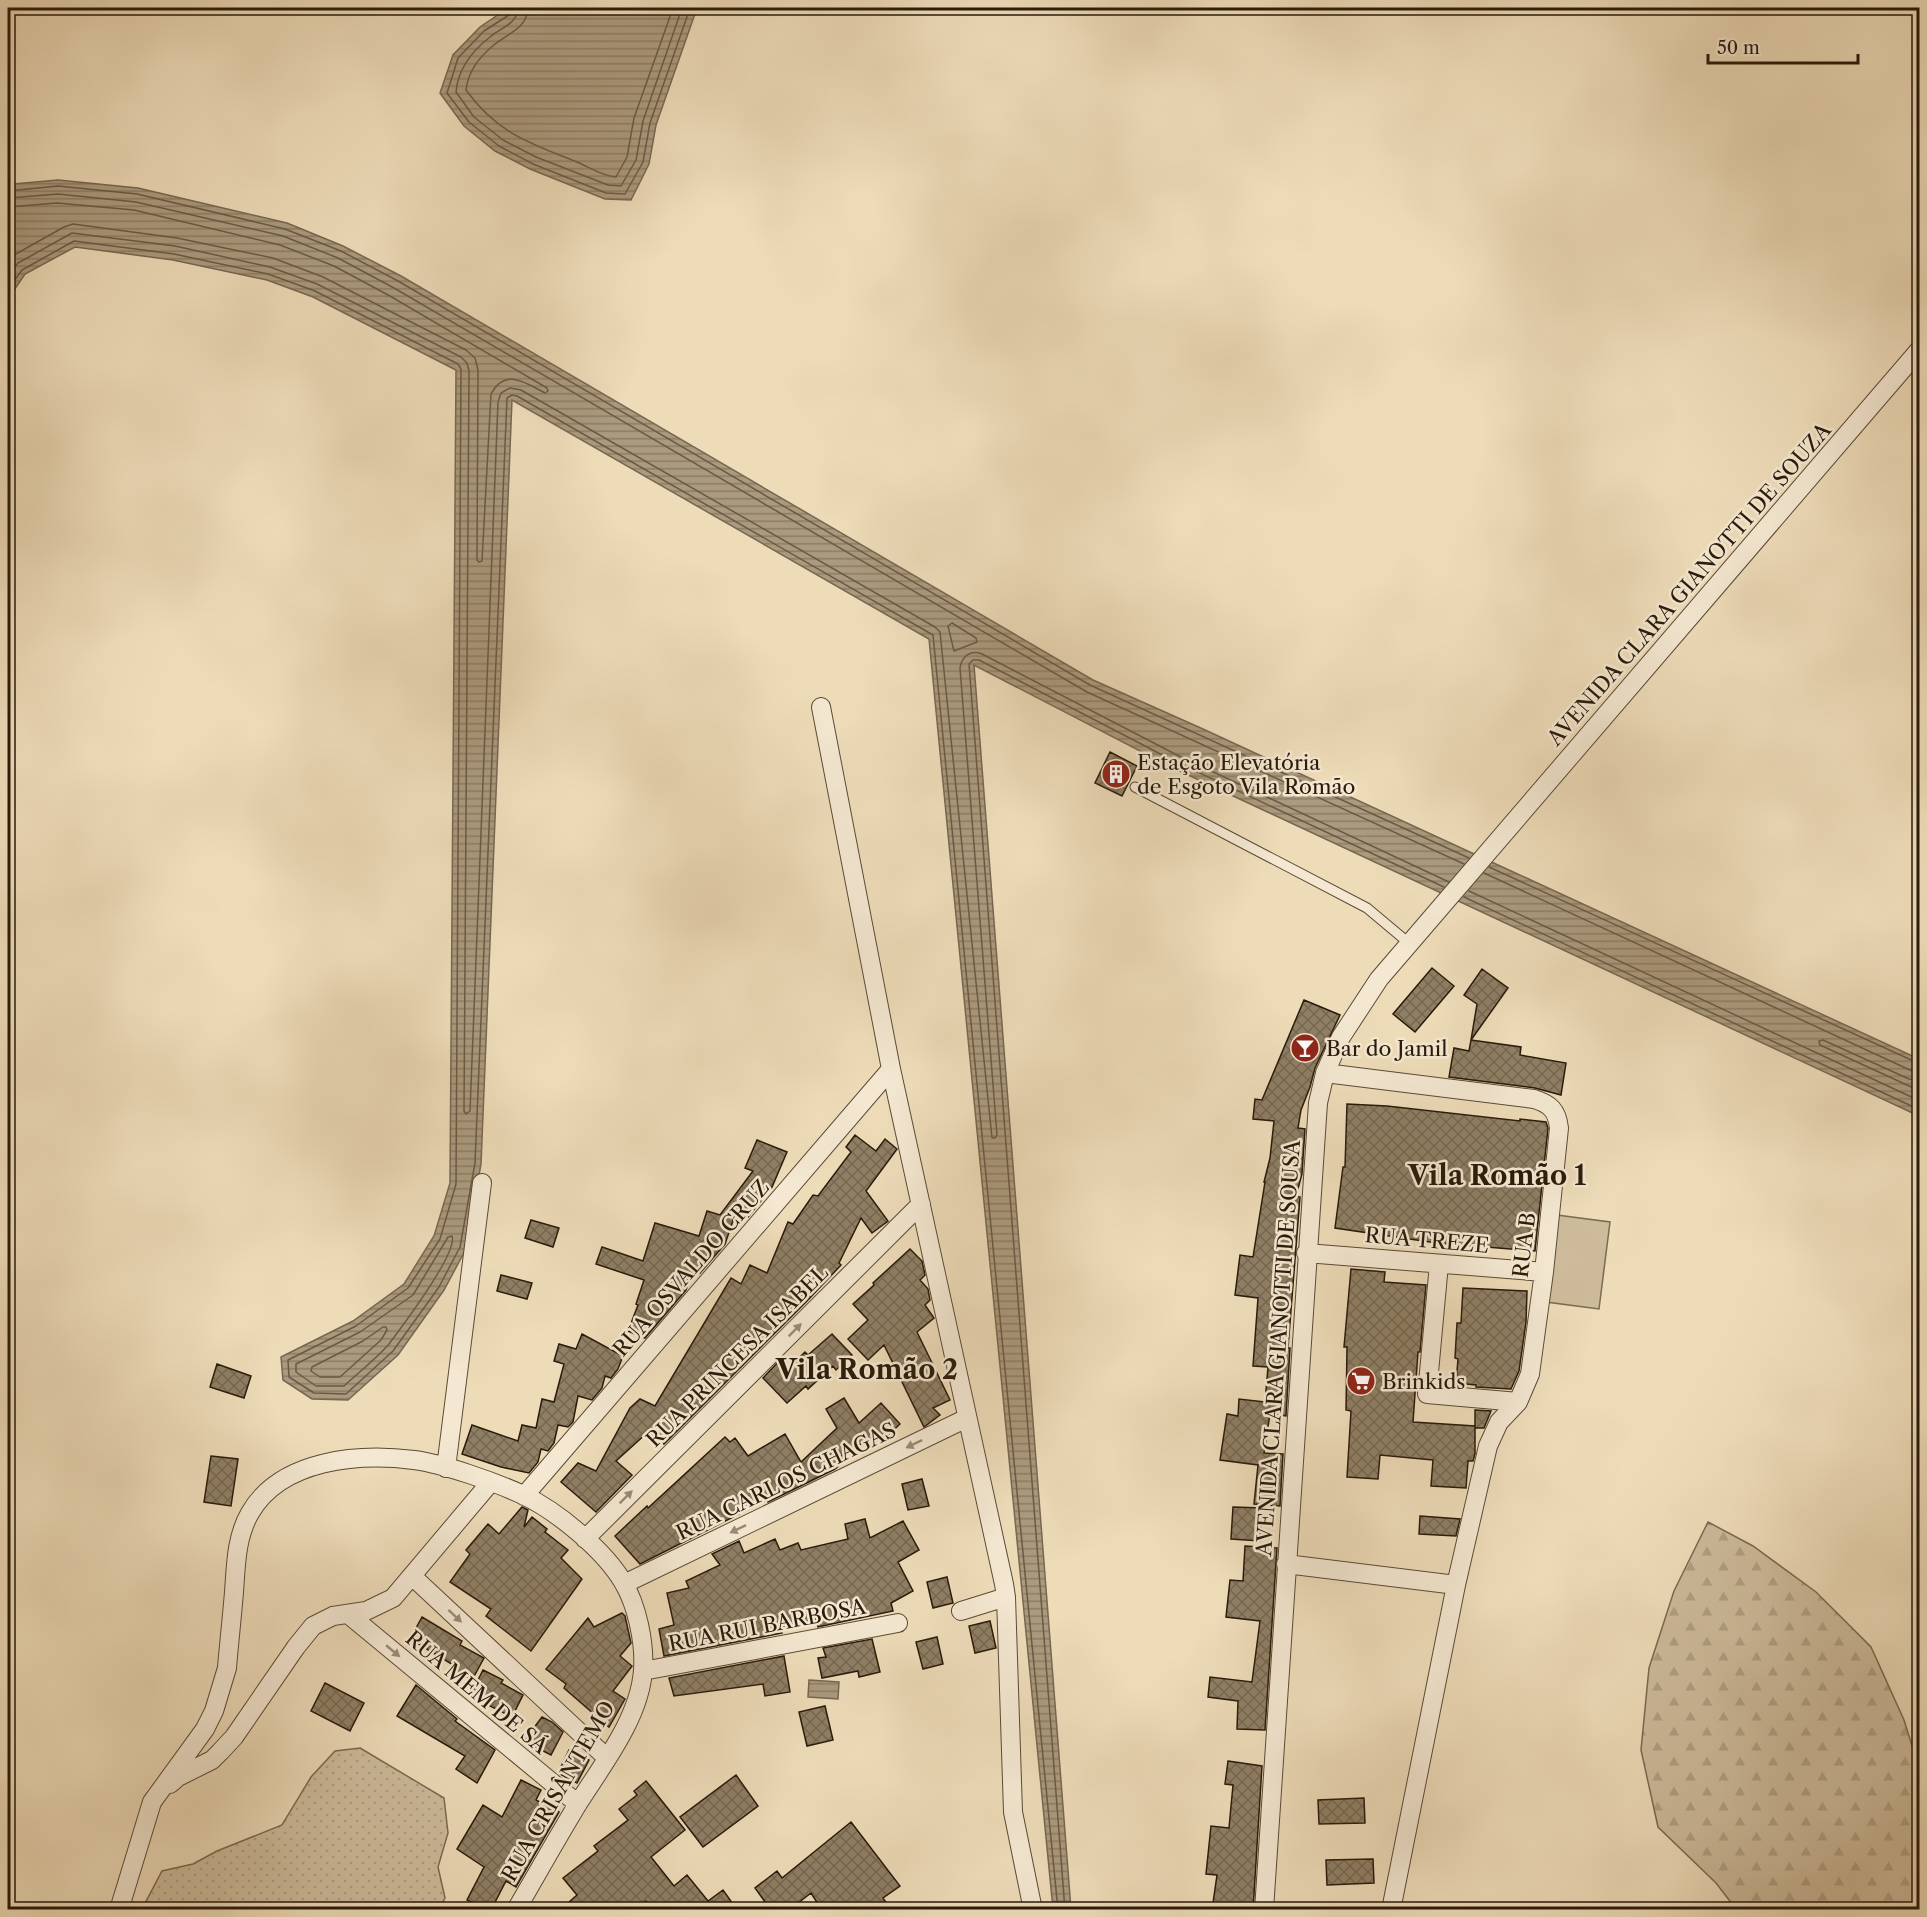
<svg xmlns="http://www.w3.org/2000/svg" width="1927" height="1917" viewBox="0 0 1927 1917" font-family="'Libre Caslon Text',serif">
	<defs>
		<pattern id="grass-dots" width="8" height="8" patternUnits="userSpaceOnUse" patternTransform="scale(1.5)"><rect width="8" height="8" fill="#cdbb9b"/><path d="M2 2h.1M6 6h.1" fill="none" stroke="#b0a084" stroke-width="1.8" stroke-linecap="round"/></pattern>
		<pattern id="forest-firs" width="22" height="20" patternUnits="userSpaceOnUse" patternTransform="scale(1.5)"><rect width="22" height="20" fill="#cdbb9b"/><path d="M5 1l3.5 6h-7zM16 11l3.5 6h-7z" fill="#b0a084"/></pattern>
		<pattern id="water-rules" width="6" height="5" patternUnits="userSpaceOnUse" patternTransform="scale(1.5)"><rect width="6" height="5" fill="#ab9a7e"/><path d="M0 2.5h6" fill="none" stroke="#8b7d65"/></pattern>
		<pattern id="building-cross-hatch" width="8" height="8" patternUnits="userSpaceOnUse" patternTransform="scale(1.5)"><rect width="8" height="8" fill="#8f7f65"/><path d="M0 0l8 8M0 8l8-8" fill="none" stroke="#756751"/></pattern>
	</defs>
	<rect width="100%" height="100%" fill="#eedcb9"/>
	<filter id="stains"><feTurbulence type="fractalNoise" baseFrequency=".00333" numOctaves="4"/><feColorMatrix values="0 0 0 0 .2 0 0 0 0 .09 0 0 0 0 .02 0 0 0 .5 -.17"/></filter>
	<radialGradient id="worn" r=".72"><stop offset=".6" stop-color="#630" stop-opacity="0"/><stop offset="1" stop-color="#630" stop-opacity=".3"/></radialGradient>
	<!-- grass -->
	<path fill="url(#grass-dots)" stroke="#7b6a52" stroke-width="1.5" d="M360,1748l84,50 4,35 -10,34 7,31 -6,11h-297l20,-38 31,-7 24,-13 65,-26 29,-48 24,-26z"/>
	<!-- forest -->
	<path fill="url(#forest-firs)" stroke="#7b6a52" stroke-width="1.5" d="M1708,1522l45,24 63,46 55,55 33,73 15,48v141h-183l-20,-26 -58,-56 -17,-77 8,-82 25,-77z"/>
	<!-- garden -->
	<path fill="#cdbb9b" stroke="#7b6a52" stroke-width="1.5" d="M1557,1215l53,7 -11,87 -53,-7z"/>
	<!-- water -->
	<path fill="url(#water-rules)" stroke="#776750" stroke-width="1.5" d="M508,8h189l-41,117 -7,39 -18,36 -26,-1 -75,-30 -35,-18 -31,-25 -24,-33 13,-38 27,-28z
		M58,180l80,8 149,35 56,23 58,30 692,404 110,49 716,330v57l-748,-349 -197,-102 97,1244h-18l-124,-1270 -417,-239 -31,764 -15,85 -22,41 -46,65 -50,45 -36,-1 -29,-19 -2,-23 72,-36 51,-37 30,-48 16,-53 6,-813 -143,-73 -46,-17 -94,-20 -98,-13 -50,27 -17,25v-113l5,-2z
		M809,1680l30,2 -1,17 -30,-2z"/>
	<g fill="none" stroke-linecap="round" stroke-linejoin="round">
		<!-- shore -->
		<path stroke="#6a5a44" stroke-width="1.5" d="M511,8l-2,7 -25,16 -26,27 -11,35 22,29 30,24 34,18 73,29 19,1 18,-32 7,-39 40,-115
			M518,8c0,15 -17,20 -28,29 -18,14 -32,32 -34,55l18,25 29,23 33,17 72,28 13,1 15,-26 7,-39 39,-113
			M528,8c-1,20 -19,25 -33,36 -15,12 -27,27 -29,46 31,43 63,53 111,72 12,5 25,14 39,15l11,-20 7,-39 39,-110
			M8,191l50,-5 79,8 148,35 56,22 57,30 692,404 379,173
			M8,198l50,-4 78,8 147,34 55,22 56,30 693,404 377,172
			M8,207l49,-4 77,7 146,35 54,21 56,30 157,92 1,3 -3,2c-19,-10 -40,-26 -54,1l-9,167 -3,1 -2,-2 1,-190 -3,-12 -9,-8 -143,-73 -50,-19 -96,-20 -104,-14 -9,3 -50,28 -6,6
			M8,276l10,-13 54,-30 103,13 95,21 47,17 144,73 6,6 2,8 -5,740 2,3 4,-3 28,-709 3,-9 9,-5 11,2 414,237 5,5 52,506h3l2,-3 -37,-467c2,-13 11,-18 22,-14l195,101 272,127
			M8,289l14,-19 52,-29 100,13 94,20 47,17 143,73 3,5 -5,815 -16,55 -32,49 -52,38 -68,34 1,17 25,16 32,1 47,-43 46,-64 21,-40 15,-84 32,-765 5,-3 5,1 416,239 125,1275
			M952,623l24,15 1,4 -23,9 -6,-25z
			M1489,867l431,197
			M1484,873l428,198 8,1
			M1469,891l451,210
			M1464,897l456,213
			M1920,1081l-11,-2 -86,-39 -4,1 1,4 100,46
			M452,1236c6,16 -51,92 -63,108 -13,15 -30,28 -45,42h-28l-20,-14v-8l64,-32 53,-37 35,-58z
			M383,1327h3l1,3 -6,10 -41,37h-20l-9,-6 1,-4 51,-26z
			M1065,1910l-96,-1246 4,-4h6l195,101 270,126"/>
	</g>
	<!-- building -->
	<path fill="url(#building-cross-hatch)" stroke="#291a0a" stroke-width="1.5" d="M1110,752l27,14 -15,30 -27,-13z
		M1432,968l22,18 -39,46 -22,-18z
		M1482,969l26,19 -37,52 6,-36 -13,-9z
		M1304,1000l36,15 -25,53 -5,19 -9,23 -3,18 7,1 -3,45 -6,22 4,1 -12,151h2l-4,68 -16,-2 -6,39 19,1 -3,52 -26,-2 4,-39 -38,-5 7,-46 11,2 1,-17 26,3 3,-35 -15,-1 5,-68 -23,-3 5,-40 13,2 12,-75h-1l6,-24 4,-37 -21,-2 2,-20 7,1z
		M1471,1040l50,7 -1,8 46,8 -5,32 -26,-7 -86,-11 5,-29 15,3z
		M1347,1104l40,2 133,15v-2l26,3 2,6 -13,123 -98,-8 -102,-15 8,-61h2z
		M855,1135l21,16 9,-12 12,10 -31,42 22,30 -16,12 -11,-15 -22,45 2,2 -34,36 -143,143 -16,-12 -32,29 16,14 -36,37 -35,-30 17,-19 18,8 34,-63 10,-9 15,7 76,-128 10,6 9,-19 17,8 21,-51 5,2 20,-29 5,1 33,-44 -5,-5z
		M757,1140l30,12 -15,35 -24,30 -11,-8 -12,35 -25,29 -7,-3 -7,20 -41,48 -17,-7 10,-26 -2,-1 8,-24 -48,-16 6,-17 41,14 12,-38 44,13 8,-25 13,4 33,-44 -8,-3z
		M531,1220l28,8 -6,19 -28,-9z
		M910,1249l12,12 3,14 -5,5 8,9 2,11 -5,5 9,13 -17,14 33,68 -17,8 7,7 -16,12 -40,-82 -16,15 -20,-21 20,-19 -15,-16 21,-19 -1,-2z
		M1351,1269l34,3 -1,10 42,3 -6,67h-2l-5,70 62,4v28l-2,7h-5l-2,27 -35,-2 2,-26 -53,-5 -2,24 -31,-2 4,-66 -5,-1 1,-63h-3z
		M501,1275l31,8 -5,16 -30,-8z
		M1463,1288l64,3 -1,31 -7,49 -8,18 -35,-2v-2l-20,-2 2,-24 -3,-1 2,-35h4z
		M582,1334l41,22 -5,13 -7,9 -6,-2 -3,12 -10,12 -14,-4 -5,26 -5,5 -10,-2 -4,18 -6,8 -7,-2 -3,13 -9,11 -28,-6 -39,-13 10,-29 46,16 4,-16 14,3 6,-29 12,3 10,-38 -10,-3 5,-17 17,5z
		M832,1334l20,21 -16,15 -3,-4 -25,23 -2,-3 -19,17 -24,-25 15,-16 8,8 19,-18 3,3z
		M217,1364l34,12 -7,22 -34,-11z
		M844,1398l15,25 22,-20 19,21 -16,15 -5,-6 -38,23 4,4 -10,9 -67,33 -1,-2 -127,64 -25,-28 32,-30 1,2 77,-71 5,5 5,-4 13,18 37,-22 16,28 36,-34 -11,-19z
		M1475,1410l16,1 -7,17h-9z
		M211,1456l27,3 -7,47 -27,-4z
		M922,1479l7,27 -21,4 -6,-26z
		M522,1507l6,3 -4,17 8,-10 15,12 -2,3 23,18 -7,8 21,21 -51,72 -45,-35 5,-7 -41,-27 20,-28 -4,-4 22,-26 11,10z
		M1233,1507l29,1 -2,33 -29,-2z
		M1420,1516l40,3 -4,17 -37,-2z
		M865,1519l5,19 33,-17 16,29 -21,12 15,29 -22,12 2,8 -75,16 -3,-8 -35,8 2,6 -118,23 -5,-27 15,-4 -7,-32 22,-5 -3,-7 34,-16 -8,-11 27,-13 5,12 31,-14 5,11 18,-7 3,7 47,-11 -3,-15z
		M1245,1546l32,2 -12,182 -28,-1 1,-28 -30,-4 2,-20 42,5 8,-61 -34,-4 4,-37 13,1z
		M947,1577l6,26 -20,5 -6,-26z
		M622,1613l3,3 6,27 -11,13 12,10 -19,25 12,8 -16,28 -45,-39 2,-4 -20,-15 42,-51 6,9z
		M422,1617l40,24 -2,4 24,13 -12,22 -19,-10 2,-4 -45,-27z
		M990,1621l6,27 -21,5 -6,-27z
		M937,1637l6,27 -20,5 -7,-27z
		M872,1639l8,33 -21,5 -1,-6 -36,7 -4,-20 8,-1 -3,-9z
		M784,1656l6,36 -25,4 -2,-12 -89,12 -5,-18z
		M483,1670l20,10 -2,3 22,12 -11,22 -42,-21z
		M325,1683l39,20 -14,28 -39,-20z
		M416,1685l41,34 -2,2 40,29 -18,33 -21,-14 9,-13 -68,-40z
		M825,1706l8,34 -26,6 -8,-34z
		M542,1717l10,5 11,10 -12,23 -27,-14z
		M569,1750l20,10 -12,23 -19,-10z
		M1228,1761l34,5 -9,144h-41l5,-35 -11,-1 5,-48 18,2 4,-43 -8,-1z
		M736,1775l22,31 -55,41 -23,-30z
		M521,1780l20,10 -5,10 23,12 -43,75 -10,-6 -15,29h-4l-20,-10 17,-33 -27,-18 26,-44 19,12z
		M646,1781l39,49 -34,27 23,29 13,-11 21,26 15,-11 10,14 -8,6h-72l-7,-9 -11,9h-75l17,-15 -14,-17 35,-27 -4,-5 34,-26 -9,-11 18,-14 -3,-4z
		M1364,1798l1,25 -46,1 -1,-24z
		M851,1822l49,64 -17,12 8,12h-69l-11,-17 -22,17h-18l-16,-22 22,-17 5,7z
		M1373,1859l1,24 -47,2 -1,-25z"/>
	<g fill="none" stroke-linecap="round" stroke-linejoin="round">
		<!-- lane casing -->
		<g stroke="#5a4a36" stroke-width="11">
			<path id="lane" d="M1135,787l232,121 43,36"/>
		</g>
		<!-- street casing -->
		<g stroke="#5a4a36" stroke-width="20">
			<path id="street" d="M821,707l70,362 113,515 2,13 -45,14
				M1325,1073l209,26c16,5 23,11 25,29l-15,144 -14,102 -12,28 -19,20 -11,24 -32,139 -65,325
				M1306,1253l238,19
				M1439,1264l-12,130 91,8
				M446,1468l36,-285
				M524,1496l367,-427
				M585,1539l336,-335
				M1286,1564l170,21
				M412,1576l195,182
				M624,1584l343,-166
				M1006,1597l7,215 20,98
				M348,1614l230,190
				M643,1671l255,-48
				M170,1784l8,-7 34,-17 8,-8 14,-15 62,-90 17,-21 20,-10 33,-5 27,-13 97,-115
				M119,1910l33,-108 53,-73 9,-18 13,-43c2,-25 5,-51 7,-76 2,-27 2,-55 16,-79 31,-54 109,-60 164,-53 30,4 81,22 109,35 34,16 81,55 100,87 14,23 22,61 20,88 -3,47 -40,94 -64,132 -22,36 -42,72 -63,108
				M1264,1910l54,-807 7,-30 16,-36 38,-58 541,-630"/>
		</g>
		<!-- lane -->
		<use href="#lane" stroke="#f4e8d2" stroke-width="9"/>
		<!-- street -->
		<use href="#street" stroke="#f4e8d2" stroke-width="18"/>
	</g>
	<!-- one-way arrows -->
	<defs><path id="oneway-solid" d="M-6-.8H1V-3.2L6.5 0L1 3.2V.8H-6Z" transform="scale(1.5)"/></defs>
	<g fill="#998b78">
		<use href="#oneway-solid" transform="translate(795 1330) rotate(-45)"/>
		<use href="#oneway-solid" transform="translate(914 1444) rotate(154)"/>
		<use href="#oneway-solid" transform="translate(626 1497) rotate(-45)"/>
		<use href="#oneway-solid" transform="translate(738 1529) rotate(154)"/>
		<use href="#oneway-solid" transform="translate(455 1616) rotate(43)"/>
		<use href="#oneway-solid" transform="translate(393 1651) rotate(40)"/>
	</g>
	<!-- icons -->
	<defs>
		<g id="building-disc" transform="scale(1.5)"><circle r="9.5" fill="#8f2418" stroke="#f4e8d2"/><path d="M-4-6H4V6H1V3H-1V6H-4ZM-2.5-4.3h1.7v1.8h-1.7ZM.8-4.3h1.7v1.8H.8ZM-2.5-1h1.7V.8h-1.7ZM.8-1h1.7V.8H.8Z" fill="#fff"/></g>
		<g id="bar-disc" transform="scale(1.5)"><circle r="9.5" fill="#8f2418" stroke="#f4e8d2"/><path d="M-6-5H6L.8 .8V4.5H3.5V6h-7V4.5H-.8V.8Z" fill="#fff"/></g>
		<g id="supermarket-disc" transform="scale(1.5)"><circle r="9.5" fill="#8f2418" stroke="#f4e8d2"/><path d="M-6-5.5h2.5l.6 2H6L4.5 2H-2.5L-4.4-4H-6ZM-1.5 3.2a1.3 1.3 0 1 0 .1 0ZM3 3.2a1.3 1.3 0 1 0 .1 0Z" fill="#fff"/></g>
	</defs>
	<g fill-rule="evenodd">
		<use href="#building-disc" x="1116" y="774"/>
		<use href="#bar-disc" x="1305" y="1048"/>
		<use href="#supermarket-disc" x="1361" y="1381"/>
	</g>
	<g text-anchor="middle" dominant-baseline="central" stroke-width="5" stroke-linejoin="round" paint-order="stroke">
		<!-- street labels -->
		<g font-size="21" fill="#291a0a" stroke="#f4e8d2">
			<text transform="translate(1689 584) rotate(-49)">AVENIDA CLARA GIANOTTI DE SOUZA</text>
			<text transform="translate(1427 1240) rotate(5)">RUA TREZE</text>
			<text transform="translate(1524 1245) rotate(-83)">RUA B</text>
			<text transform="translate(691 1268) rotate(-49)">RUA OSVALDO CRUZ</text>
			<text transform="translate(1278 1348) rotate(-86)">AVENIDA CLARA GIANOTTI DE SOUSA</text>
			<text transform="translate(737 1356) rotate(-45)">RUA PRINCESA ISABEL</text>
			<text transform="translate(786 1481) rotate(-26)">RUA CARLOS CHAGAS</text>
			<text transform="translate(767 1625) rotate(-11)">RUA RUI BARBOSA</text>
			<text transform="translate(477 1692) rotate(40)">RUA MEM DE SÁ</text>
			<text transform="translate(558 1791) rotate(-60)">RUA CRISÂNTEMO</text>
		</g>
		<!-- poi labels -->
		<g font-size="21" fill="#291a0a" stroke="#f4e8d2" text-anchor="start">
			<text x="1137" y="762">Estação Elevatória<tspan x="1137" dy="24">de Esgoto Vila Romão</tspan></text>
			<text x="1326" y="1048">Bar do Jamil</text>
			<text x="1382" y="1381">Brinkids</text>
		</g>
		<!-- district labels -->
		<g font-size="27" font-weight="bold" fill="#291a0a" stroke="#f4e8d2">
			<text x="1497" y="1175">Vila Romão 1</text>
			<text x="867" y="1369">Vila Romão 2</text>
		</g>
	</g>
	<!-- margin -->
	<rect width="1927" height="1917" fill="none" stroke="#eedcb9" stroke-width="30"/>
	<rect x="9" y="9" width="1909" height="1899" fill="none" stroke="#291a0a" stroke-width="3"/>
	<rect x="15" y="15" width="1897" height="1887" fill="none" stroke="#291a0a" stroke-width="1.5"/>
	<!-- scale -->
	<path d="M1708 54v9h150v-9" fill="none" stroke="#291a0a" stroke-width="3"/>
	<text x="1717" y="54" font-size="18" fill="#291a0a" stroke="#f4e8d2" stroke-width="4.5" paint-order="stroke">50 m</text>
	<rect width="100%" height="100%" filter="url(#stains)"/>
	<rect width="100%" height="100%" fill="url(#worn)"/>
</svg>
